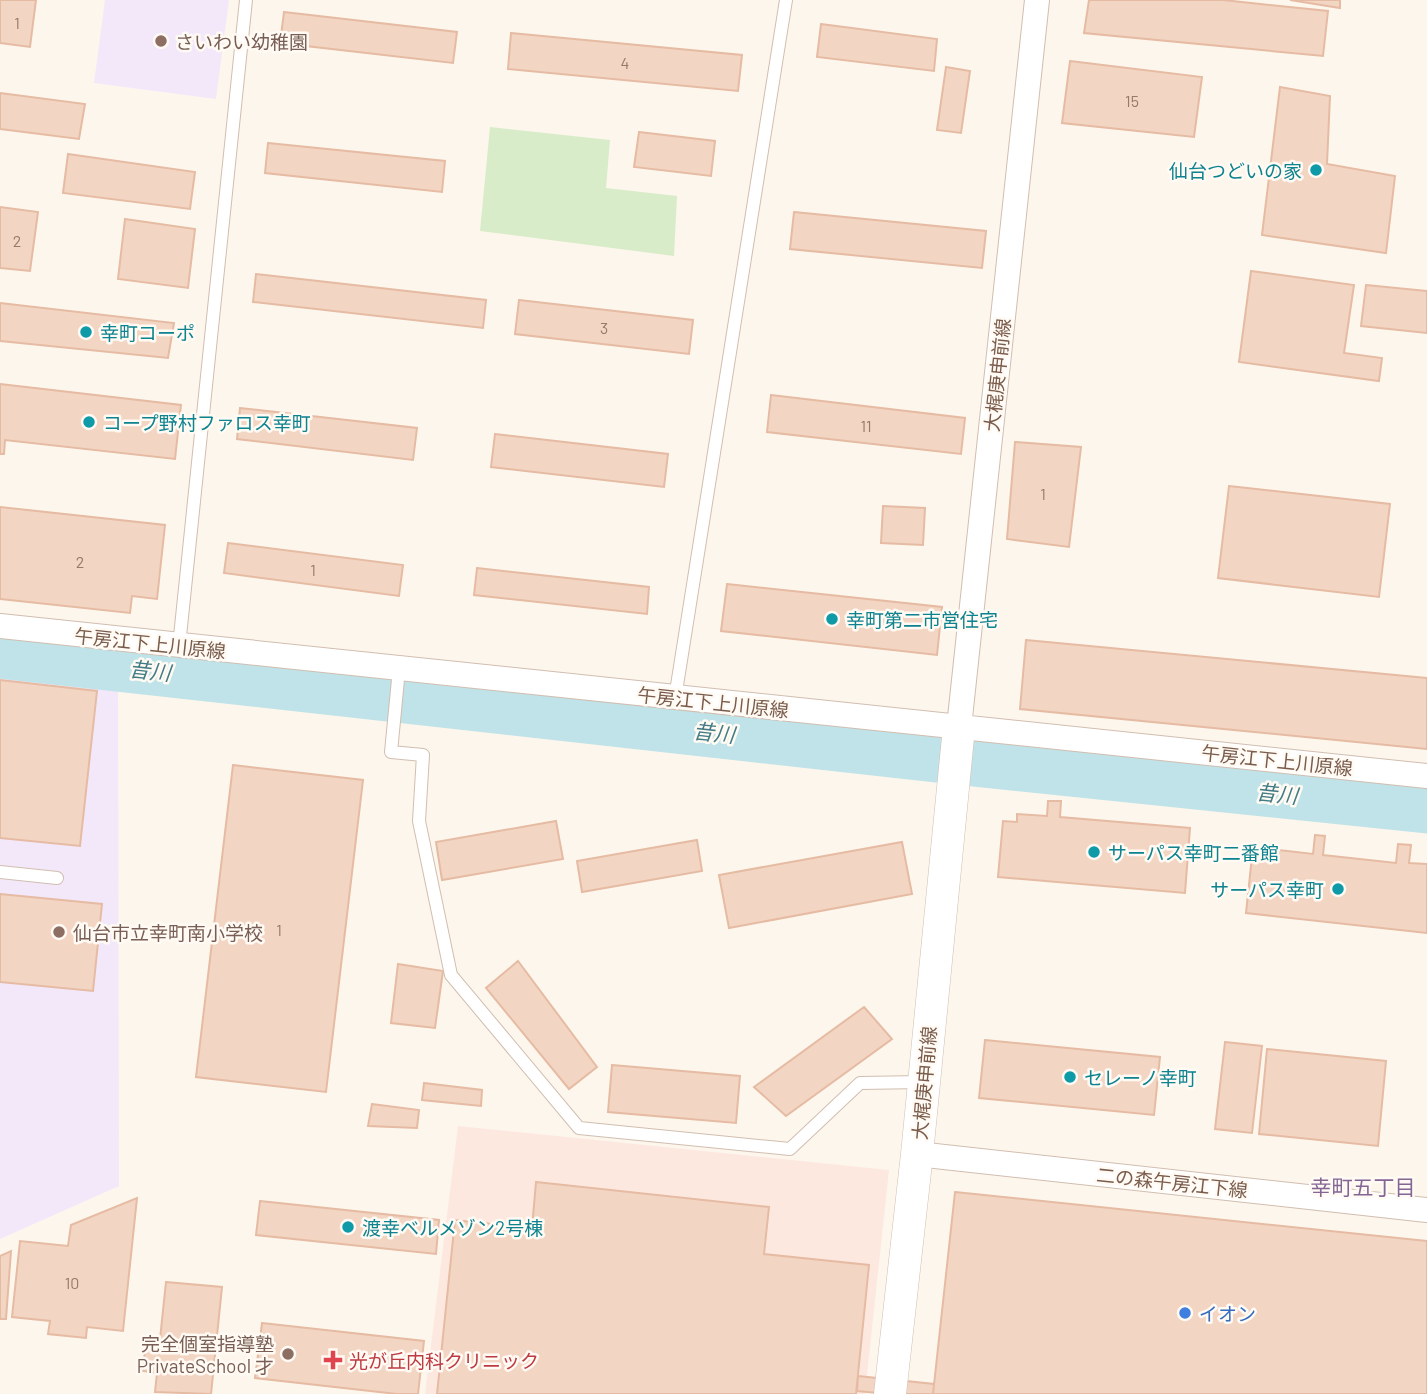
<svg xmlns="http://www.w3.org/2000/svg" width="1427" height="1394" viewBox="0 0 1427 1394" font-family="Barlow,'Noto Sans JP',sans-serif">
	<rect width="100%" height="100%" fill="#fdf6ec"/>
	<!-- commercial -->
	<path fill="#fde8e0" d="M458,1126l431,44 -24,224h-440z"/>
	<!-- education -->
	<path fill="#f3e8fa" d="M105,0h124l-13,99 -122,-16z
		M0,667l118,11 1,508 -119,53z"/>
	<!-- green -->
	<path fill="#d8ecc9" d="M490,127l120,13 -4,48 71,8 -3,60 -194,-25z"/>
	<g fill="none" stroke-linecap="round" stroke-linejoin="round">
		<!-- river -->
		<path stroke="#bfe3e8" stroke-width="49" d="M0,654l954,106 473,49"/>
	</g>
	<!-- building -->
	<path fill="#f3d5c3" stroke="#e6bba3" stroke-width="2" d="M0,0h36l-6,47 -30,-4z
		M1089,0h134l105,11 -5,45 -239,-23z
		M1290,0h50v8z
		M284,12l173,20 -4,31 -173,-20z
		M821,24l116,15 -3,32 -117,-14z
		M511,33l231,22 -4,36 -230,-22z
		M1070,61l132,16 -8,60 -132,-14z
		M946,67l24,4 -9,62 -24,-3z
		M1280,87l50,9 -3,68 68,12 -9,77 -124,-18z
		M0,93l85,11 -6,35 -79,-10z
		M639,132l76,9 -4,35 -77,-9z
		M268,143l177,18 -3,31 -177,-19z
		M68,154l127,18 -5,37 -127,-16z
		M0,207l38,5 -8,59 -30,-3z
		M794,212l192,19 -4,37 -192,-19z
		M125,219l70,10 -7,59 -70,-9z
		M1251,271l103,14 -10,68 38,5 -3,23 -140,-19z
		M256,274l230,26 -3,28 -230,-26z
		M1366,285l61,6v42l-66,-7z
		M519,300l174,20 -4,34 -174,-20z
		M0,303l174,20 -6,35 -168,-17z
		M0,384l181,21 -6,54 -170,-19 -1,14h-4z
		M771,395l194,23 -4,36 -194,-22z
		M240,408l177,20 -4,32 -176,-21z
		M495,434l173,20 -4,33 -173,-20z
		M1015,442l66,5 -12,100 -62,-8z
		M1229,486l161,18 -11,93 -161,-19z
		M883,506l42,2 -2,37 -42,-2z
		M0,507l165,18 -8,74 -25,-3 -2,17 -130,-14z
		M228,543l175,22 -4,31 -175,-23z
		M477,568l172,19 -2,27 -173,-19z
		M727,584l215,23 -5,48 -216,-24z
		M1026,640l401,38v71l-407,-40z
		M0,680l97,11 -17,155 -80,-8z
		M233,765l130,15 -37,312 -130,-15z
		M1048,801h13l-1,16 130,11 -5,65 -187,-16 5,-56 14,1v-8l30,2z
		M556,821l7,38 -121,21 -6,-38z
		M1315,835l10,1 -2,19 73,8 2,-19 13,1 -2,18 18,1v69l-181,-20 7,-66 60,7z
		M697,840l5,31 -120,21 -5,-31z
		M902,842l10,52 -183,34 -10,-53z
		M0,894l102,10 -9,87 -93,-9z
		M518,961l79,106 -28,22 -83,-101z
		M398,964l45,7 -8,57 -44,-5z
		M864,1007l28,32 -106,77 -32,-29z
		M985,1040l175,17 -6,58 -175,-17z
		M1225,1042l37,4 -10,87 -37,-4z
		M1267,1049l119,12 -8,85 -119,-12z
		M612,1065l128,11 -4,47 -128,-11z
		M424,1083l58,7 -1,16 -59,-6z
		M372,1104l47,6 -2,18 -49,-2z
		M536,1182l233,25 -5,47 105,11 -13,129h-419l18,-174 77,8z
		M955,1192l472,49v153h-494z
		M137,1198l-14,133 -36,-4 -1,11 -38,-4 2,-13 -38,-4 8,-76 48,5 3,-21z
		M260,1201l179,19 -3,34 -180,-19z
		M11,1251l-5,68h-6v-63z
		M166,1282l56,5 -11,107 -56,-2 2,-19 -14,-2 3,-34 14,2z
		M262,1323l162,18 -6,53h-21l-142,-16z
		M858,1376l76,8 -1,10h-44l-32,-3z"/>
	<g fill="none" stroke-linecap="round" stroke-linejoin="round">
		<!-- service casing -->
		<g stroke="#d1beb0" stroke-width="14">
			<path id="service" d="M179,646l67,-646
				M399,669l-8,83 32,3 -4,66 32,154 128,153 211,21 70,-66 63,-1
				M675,698l111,-698
				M0,872l57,6"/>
		</g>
		<!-- minor casing -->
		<g stroke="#d1beb0" stroke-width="26">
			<path id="minor" d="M0,626l1427,150
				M959,727l78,-727
				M917,1154l510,56"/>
		</g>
		<!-- tertiary casing -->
		<g stroke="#d1beb0" stroke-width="33">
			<path id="tertiary" d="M890,1394l27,-240 42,-427"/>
		</g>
		<!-- service -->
		<use href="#service" stroke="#fff" stroke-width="12"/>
		<!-- minor -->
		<use href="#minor" stroke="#fff" stroke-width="24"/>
		<!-- tertiary -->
		<use href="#tertiary" stroke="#fff" stroke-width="32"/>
	</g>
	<!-- markers -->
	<g fill="#8d6e63" stroke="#fffaf3" stroke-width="2.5">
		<circle cx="161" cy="41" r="7"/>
		<circle cx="59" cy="932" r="7"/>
		<circle cx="288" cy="1354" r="7"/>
	</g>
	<g fill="#0f9aa8" stroke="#fffaf3" stroke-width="2.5">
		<circle cx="1316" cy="170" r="7"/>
		<circle cx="86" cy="332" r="7"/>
		<circle cx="89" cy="422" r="7"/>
		<circle cx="832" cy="619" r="7"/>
		<circle cx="1094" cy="852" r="7"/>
		<circle cx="1338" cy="889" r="7"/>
		<circle cx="1070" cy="1077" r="7"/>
		<circle cx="348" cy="1227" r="7"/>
	</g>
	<circle fill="#3f7fe0" stroke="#fffaf3" stroke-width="2.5" cx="1185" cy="1313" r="7"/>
	<path fill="#e0444e" stroke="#fffaf3" stroke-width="2.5" d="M329.5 1349.5h7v7h7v7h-7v7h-7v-7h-7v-7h7z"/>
	<g text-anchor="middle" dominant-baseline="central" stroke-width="5" stroke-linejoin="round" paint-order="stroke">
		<!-- number labels -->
		<g font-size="16" fill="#987a6a">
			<text x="17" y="22">1</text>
			<text x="625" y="62">4</text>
			<text x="1132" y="100">15</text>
			<text x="17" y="240">2</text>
			<text x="604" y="327">3</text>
			<text x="866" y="425">11</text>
			<text x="1043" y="493">1</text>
			<text x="80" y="561">2</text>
			<text x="313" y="569">1</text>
			<text x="279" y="929">1</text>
			<text x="72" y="1282">10</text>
		</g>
		<!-- education labels -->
		<g font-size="19" fill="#785e54" stroke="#fffaf3" text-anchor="start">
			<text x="175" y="41">さいわい幼稚園</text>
			<text x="73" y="932">仙台市立幸町南小学校</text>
			<text x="274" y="1343" text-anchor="end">完全個室指導塾<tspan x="274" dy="22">PrivateSchool 才</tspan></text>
		</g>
		<!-- culture labels -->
		<g font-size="19" fill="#0d838f" stroke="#fffaf3" text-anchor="start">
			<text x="1302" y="170" text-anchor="end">仙台つどいの家</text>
			<text x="100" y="332">幸町コーポ</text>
			<text x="103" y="422">コープ野村ファロス幸町</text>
			<text x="846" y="619">幸町第二市営住宅</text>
			<text x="1108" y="852">サーパス幸町二番館</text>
			<text x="1324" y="889" text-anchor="end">サーパス幸町</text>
			<text x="1084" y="1077">セレーノ幸町</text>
			<text x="362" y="1227">渡幸ベルメゾン2号棟</text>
		</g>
		<!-- street labels -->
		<g font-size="19" fill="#7a5c4d" stroke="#fffaf3">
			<text transform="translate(997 375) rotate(-84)">大梶庚申前線</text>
			<text transform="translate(150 643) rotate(6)">午房江下上川原線</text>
			<text transform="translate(713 702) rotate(6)">午房江下上川原線</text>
			<text transform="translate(1277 760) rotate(6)">午房江下上川原線</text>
			<text transform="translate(924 1083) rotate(-85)">大梶庚申前線</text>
			<text transform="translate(1172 1182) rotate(6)">二の森午房江下線</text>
		</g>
		<!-- shop labels -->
		<g font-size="19" fill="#366cbe" stroke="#fffaf3" text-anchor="start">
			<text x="1199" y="1313">イオン</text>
		</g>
		<!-- health labels -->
		<g font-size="19" fill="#be3a42" stroke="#fffaf3" text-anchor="start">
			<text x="349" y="1360">光が丘内科クリニック</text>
		</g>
		<!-- water labels -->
		<g font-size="21" font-style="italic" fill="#437c86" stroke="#fffaf3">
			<text transform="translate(150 670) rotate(6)">昔川</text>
			<text transform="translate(714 732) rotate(6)">昔川</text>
			<text transform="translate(1277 793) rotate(6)">昔川</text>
		</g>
		<!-- neighbourhood labels -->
		<g font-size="21" fill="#846695" stroke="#fffaf3">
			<text x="1363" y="1186">幸町五丁目</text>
		</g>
	</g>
</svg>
